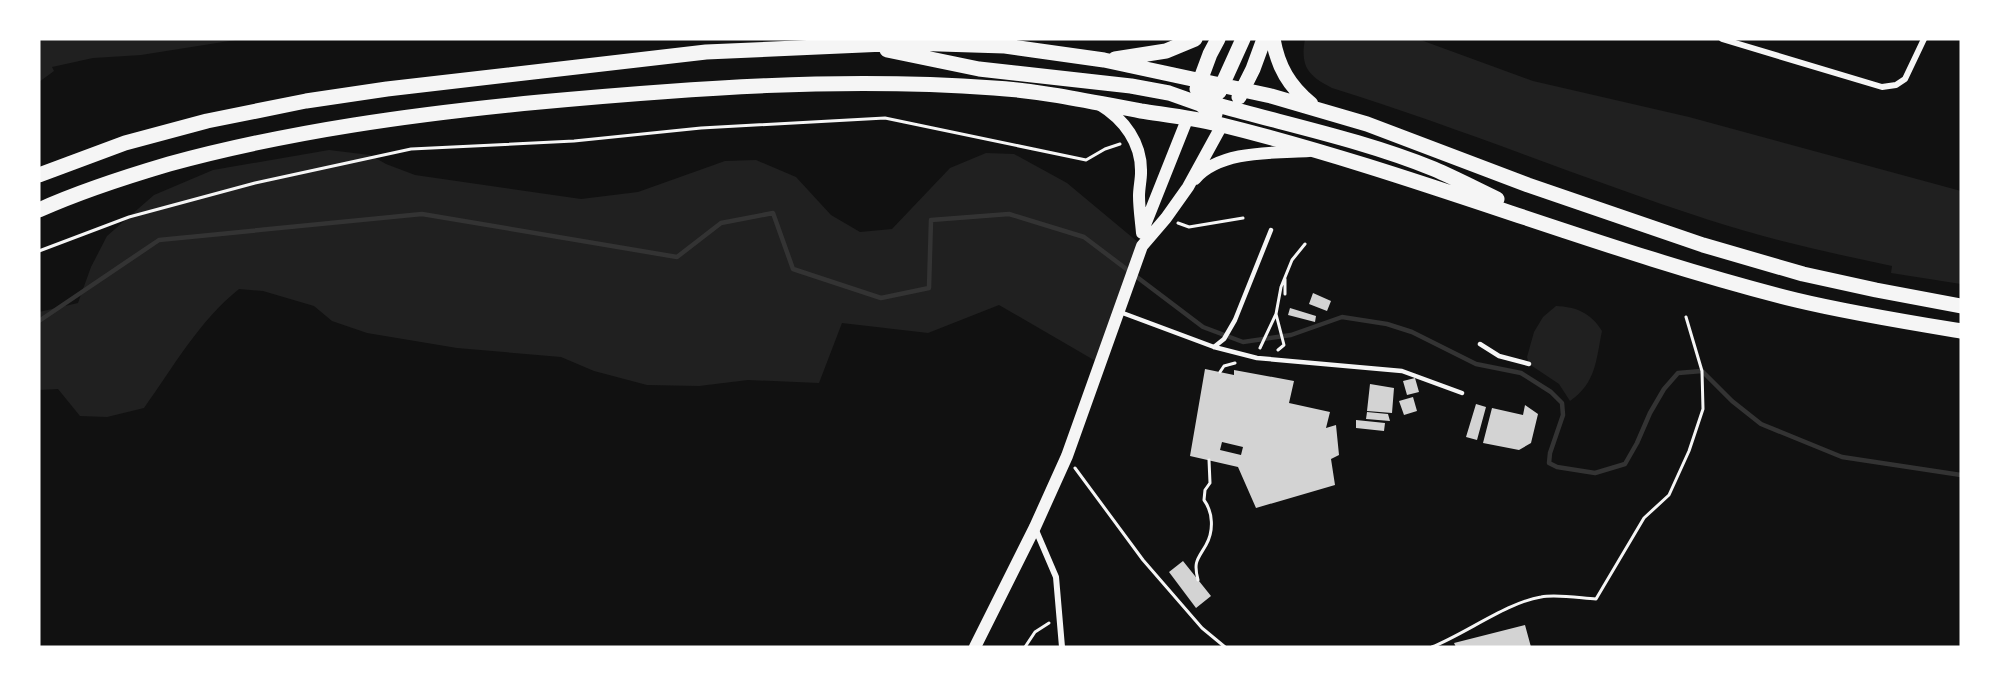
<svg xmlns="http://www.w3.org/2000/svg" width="2000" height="686" viewBox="0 0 2000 686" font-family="Poppins,sans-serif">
	<rect width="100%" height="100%" fill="#111"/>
	<!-- green -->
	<path fill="#202020" d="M39,39h203l-101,16 -48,3 -41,9 2,4 -15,11z
		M1305,39h113l115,42 156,36 272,74v93l-70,-11 1,-7c-62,-13 -125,-27 -186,-47 -125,-41 -248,-92 -374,-131 -24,-12 -32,-22 -27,-49z
		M329,150l41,5 16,9 29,11 166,24 57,-7 87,-31 31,-1 40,17 35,38 29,17 32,-3 58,-61 36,-15 28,1 53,29 72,60 -40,120 -100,-58 -71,28 -86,-10 -23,60 -71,-3 -49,6 -52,-1 -53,-14 -33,-14 -104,-9 -90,-15 -35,-12 -18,-15 -51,-15 -24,-2c-40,32 -65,77 -95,119l-37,9 -27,-1 -22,-27 -19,1v-78l39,-9 13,-36 16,-31 47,-41 59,-25z
		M1556,306c21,1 35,7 46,25 -6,29 -6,52 -32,70l-11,-17 -30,-20 -2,-7 7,-25 9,-15z"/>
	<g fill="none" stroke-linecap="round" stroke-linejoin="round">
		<!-- stream -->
		<path stroke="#333" stroke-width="4.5" d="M39,321l120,-81 263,-26 255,43 44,-34 52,-10 20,56 88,29 48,-10 2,-68 78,-6 75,23 119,90 40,15 48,-7 51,-18 45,7 25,8 64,32 45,9 30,19 11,11 1,12 -13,38 -1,10 8,4 38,6 30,-9 12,-21 13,-30 14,-24 14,-16 24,-2 30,30 29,23 81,33 119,18"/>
	</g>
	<!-- building -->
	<path fill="#d3d3d3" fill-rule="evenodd" d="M1313,293l18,8 -4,10 -18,-7z
		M1290,308l26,8 -1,6 -27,-7z
		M1205,369l29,6v-5l60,11 -5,22 41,9 -4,16 10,-3 3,30 -8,4 4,26 -79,23 -18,-41 -48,-11zM1222,442l21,5 -2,8 -21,-5z
		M1415,378l4,14 -12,3 -4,-14z
		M1370,384l24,4 -2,25 -25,-2z
		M1413,397l4,14 -13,4 -5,-14z
		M1476,404l10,3 -9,33 -11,-3z
		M1525,405l13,9 -7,29 -12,7 -36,-7 9,-35 31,7z
		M1367,412l21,2 2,7 -24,-2z
		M1356,420l29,3 -1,8 -28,-3z
		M1183,561l28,35 -15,12 -27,-36z
		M1525,625l6,22h-75l-2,-4z"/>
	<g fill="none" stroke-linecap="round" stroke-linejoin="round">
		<!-- path -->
		<path stroke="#f5f5f5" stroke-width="3" d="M1178,223l11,4 54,-9
			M39,251l90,-34 126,-34 156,-34 163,-8 127,-13 184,-10 201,42 19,-11 15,-5
			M1285,279v15
			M1276,314l8,31 -6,5
			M1260,348l16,-34 5,-27 11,-27 13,-16
			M1220,372l4,-6 11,-3
			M1075,468l68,92 59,68 23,19
			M1198,580c-5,-19 0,-21 8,-35 8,-14 7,-33 -2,-45l1,-10 5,-7 -1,-23
			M1025,647l10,-15 14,-9
			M1432,647c33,-13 76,-45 109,-50 15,-3 39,1 55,2l48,-81 25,-23 20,-44 14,-42 -1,-38 -16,-54"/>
		<!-- service -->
		<path stroke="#f5f5f5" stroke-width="4.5" d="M1120,312l94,35 43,11 145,13 60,22
			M1480,344l19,12 30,8
			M1214,347l10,-8 11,-19 36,-90"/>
		<!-- minor -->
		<path stroke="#f5f5f5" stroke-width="6" d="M1722,39l160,48 14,-2 9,-6 19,-40
			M1035,528l21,49 6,70"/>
		<!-- secondary -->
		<path stroke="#f5f5f5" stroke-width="12" d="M1099,104c25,15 43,39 42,69 0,7 -2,15 -2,23 0,12 2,25 3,37
			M1195,179c25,-29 79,-26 114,-28
			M1143,230l45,-113
			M975,647l60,-120 32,-71 75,-210 24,-28 22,-31 34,-62"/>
		<!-- trunk -->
		<path stroke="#f5f5f5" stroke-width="15" d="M1273,39c5,28 16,47 38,65
			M887,50l92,19 152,17 38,7 31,11 15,10
			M1115,59l51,-8 29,-12
			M1200,80c2,14 8,20 21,26 72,20 144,35 213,63 21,9 42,20 63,30
			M1197,89l13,-35 8,-15
			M1219,92l24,-53
			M1239,97l14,-28 11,-30
			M39,175l86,-32 82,-22 99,-20 81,-12 319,-37 202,-9 97,3 99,14 167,36 96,28 161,61 175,60 100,29 73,16 85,16
			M39,210c42,-19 86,-33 130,-46 121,-33 246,-50 371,-62 152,-14 300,-25 454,-14 49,3 98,14 147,23 26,4 52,7 77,13 196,48 382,127 578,176 54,13 110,22 165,31"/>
	</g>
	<!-- border -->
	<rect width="2000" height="686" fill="none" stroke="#ffffff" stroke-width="81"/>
</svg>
